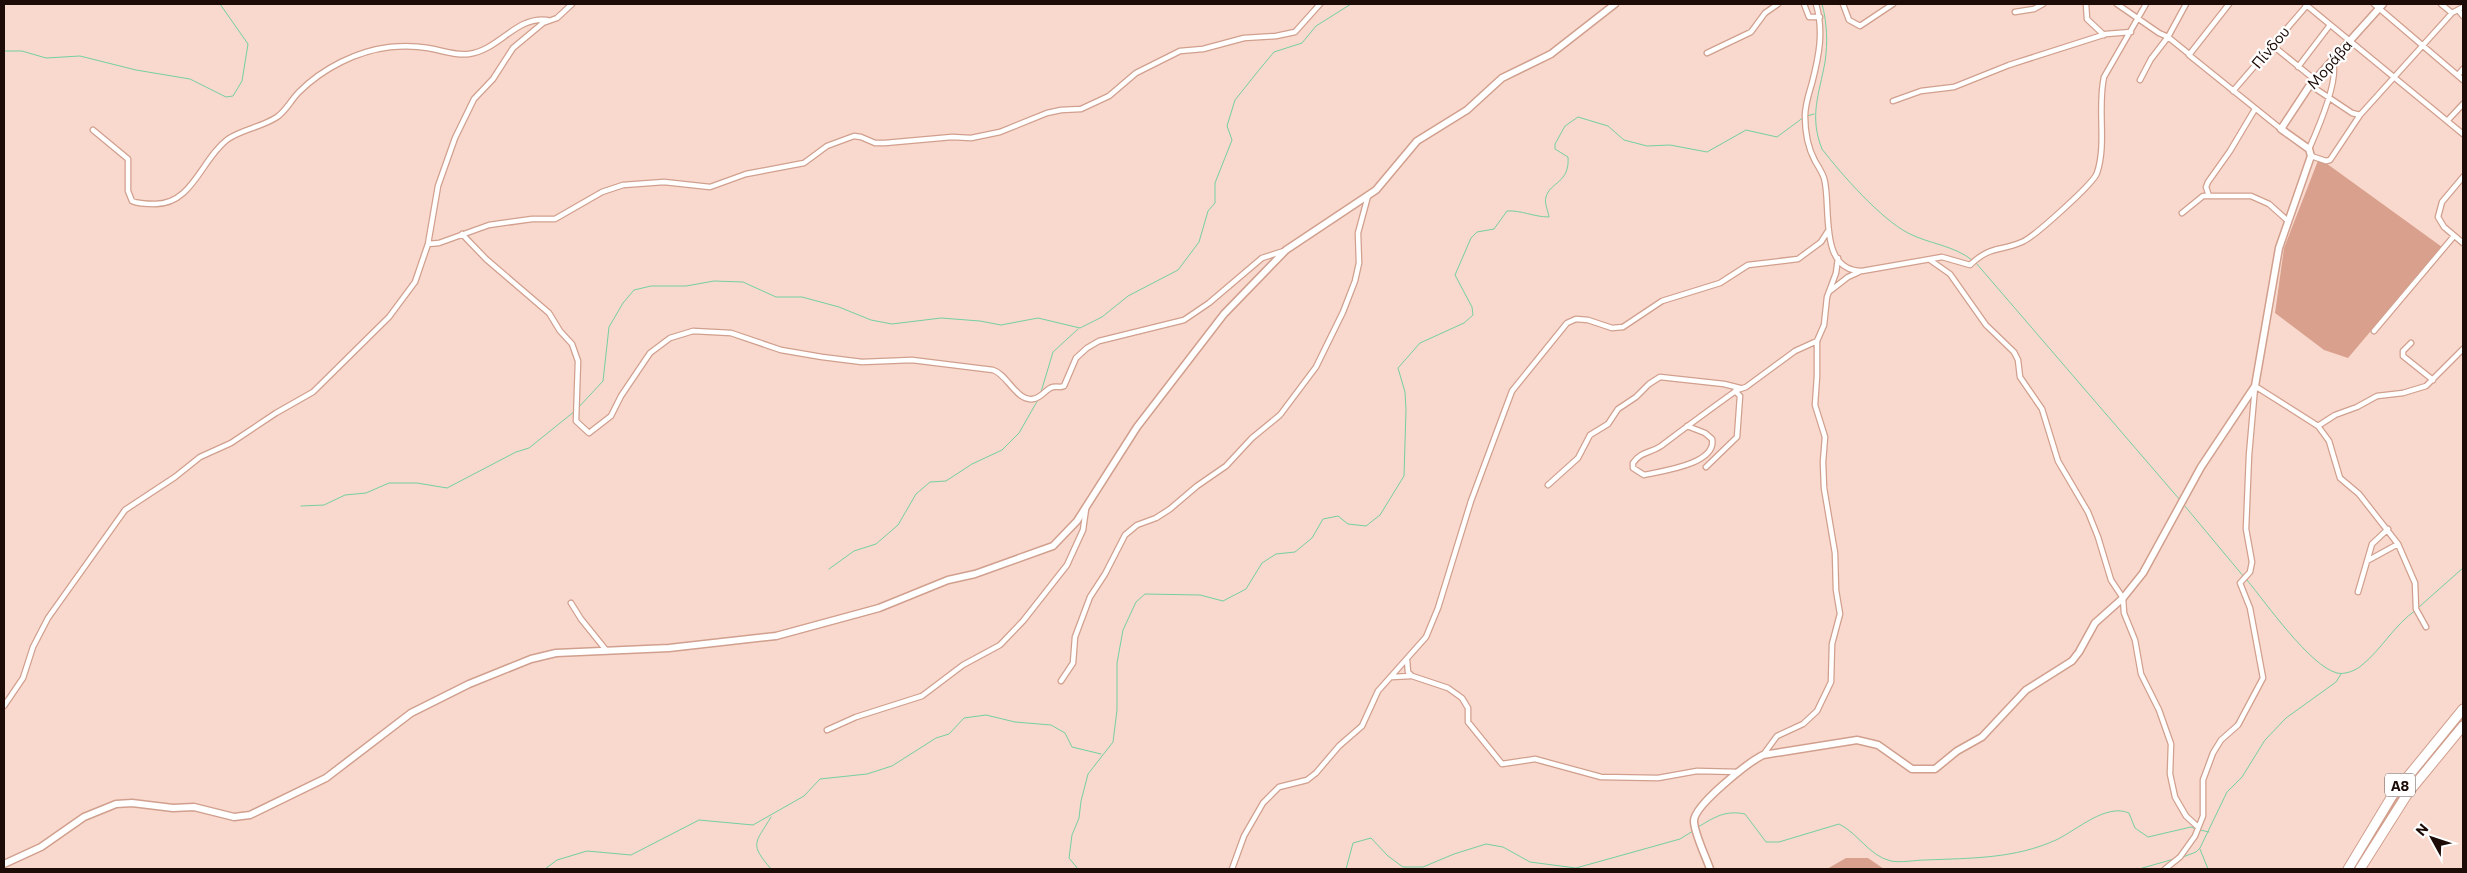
<svg xmlns="http://www.w3.org/2000/svg" width="2467" height="873" viewBox="0 0 2467 873" font-family="Commissioner,sans-serif">
	<rect width="100%" height="100%" fill="#f9d9ce"/>
	<!-- green -->
	<path fill="#d9a18d" d="M2319,158l123,89 -94,111 -24,-8 -49,-37 9,-65z
		M2463,716v3l-65,81 -43,69h-2l49,-80z
		M1846,858h22l16,11h-57z"/>
	<g fill="none" stroke-linecap="round" stroke-linejoin="round">
		<!-- stream -->
		<path stroke="#75cfa2" stroke-width="1" d="M1822,4c5,18 6,39 3,58 -6,33 -16,54 -3,87 20,26 59,70 86,84 21,11 45,12 64,27
			M4,51h18l24,7 34,-2 56,14 54,9 36,18 7,-1 9,-15 6,-37 -28,-40
			M1807,116l7,-2
			M1976,263l204,237
			M1041,392l12,-40 25,-23
			M578,408l25,-27 6,-54 14,-24 11,-13 17,-4h35l28,-5 29,1 33,15h26l37,10 32,13 21,4 49,-6 39,3 21,4 37,-7 42,10 22,-11 26,-21 50,-26 21,-28 9,-31 7,-8v-20l17,-43 -5,-14 8,-26 24,-30 15,-18 28,-9 14,-17 35,-22
			M2184,505l60,72
			M301,506l23,-1 21,-10 21,-2 23,-10h28l30,5 69,-36 13,-4 46,-37
			M829,569l25,-18 22,-7 22,-19 18,-31 14,-12 16,-1 26,-17 30,-14 17,-17 20,-35
			M2247,580c19,23 63,86 90,93 8,2 20,-3 25,-8 20,-16 32,-40 54,-55
			M2419,607l44,-39
			M1698,827c17,-10 27,-17 47,-13l21,28h13l60,-18c19,9 30,32 52,37 10,2 24,-1 35,-1 45,-2 88,-1 130,-20 21,-10 50,-37 73,-27l6,15 13,9 43,-10 5,2
			M2200,830l9,2
			M2200,849l8,20
			M2183,857l13,-5 4,-4 27,-56 15,-15 23,-37 21,-22 50,-36 5,-8
			M545,869l12,-9 30,-9 44,4 68,-35 54,5 51,-29 16,-17 47,-5 25,-8 44,-28 13,-4 15,-16 22,-3 29,7 36,3 14,8 7,14 29,7
			M771,869c-22,-26 -16,-25 0,-52
			M1078,869l-9,-11 3,-23 7,-17 2,-17 7,-27 25,-32 4,-32v-47l6,-33 13,-28 9,-8 55,1 23,6 23,-12 16,-26 14,-9 19,-2 17,-14 11,-19 15,-3 10,8 18,2 14,-11 24,-39 2,-66 -1,-18 -7,-24 22,-25 44,-20 9,-8 -1,-8 -17,-32 16,-37 6,-6 17,-3 13,-18c14,-1 27,6 42,6 -1,-7 -5,-14 -3,-20 4,-15 24,-14 22,-40l-13,-8v-5l10,-18 13,-9 30,9 16,14 23,6 23,-1 37,7 39,-22 31,7 27,-20
			M1346,869l7,-26 18,-5 17,18 15,11h20l31,-13 32,-10 17,3 27,15 46,6 104,-29 13,-8
			M2139,869l35,-10"/>
		<!-- street casing -->
		<g stroke="#d19f8d" stroke-width="7">
			<path id="street" d="M1804,4l5,13h11
				M1816,4c8,27 3,52 -4,79 -3,10 -7,22 -7,33 0,15 3,32 10,45 3,5 7,11 9,17 8,26 -7,93 38,93l80,-14 28,8c21,-20 29,-13 52,-23 11,-4 72,-59 75,-69 10,-30 0,-65 7,-96l42,-73
				M1843,4l6,16 11,6 33,-22
				M2086,4l1,15 17,16
				M2117,4l42,29 9,4 -17,22 -11,21
				M2186,4l-18,33 21,17
				M2229,4l-40,51 92,74
				M2305,4l158,130
				M2374,4l89,76
				M2441,4l11,9
				M2458,10l5,6
				M2015,12l19,-3 9,-5
				M2272,45l42,34
				M1707,53l44,-21 14,-19 13,-9
				M2298,67l32,-42
				M2458,75l5,-6
				M2310,85l42,28 8,2 92,-102 11,-6
				M2233,91l75,-87
				M1893,101l28,-10 33,-4 55,-22 97,-31 25,-2
				M2448,120l15,-16
				M93,130l35,29v32l4,10c7,3 15,3 23,3 38,0 46,-45 73,-65 15,-10 34,-12 49,-22 9,-6 14,-17 22,-25 24,-24 58,-41 91,-45 12,-1 26,-1 38,1 13,2 27,8 41,6 30,-4 47,-38 78,-34
				M2309,149c8,-18 32,-73 23,-89
				M2311,156l15,5 4,-1 30,-45
				M2463,177l-21,25 -4,15 6,10 19,16
				M2209,196l-3,-9 2,-5 22,-31 25,-42
				M2182,213l21,-17h48l18,8 19,17
				M462,234l24,25 63,54 11,18 12,13 6,17 -2,60 13,12 22,-17 10,-20 29,-43 20,-15 23,-7 38,2 50,17 41,7 40,5 50,-2 81,10c14,4 24,32 40,29 9,-1 12,-10 20,-12 4,-1 7,1 11,-1l12,-28 11,-10 12,-7 85,-21 25,-17 53,-45 22,-7
				M428,244l11,-1 50,-18 43,-6h23l47,-27 21,-7 41,-3 46,5 36,-13 58,-11 23,-17 27,-10 7,1 14,6h10l67,-6 19,1 29,-6 47,-19 14,-3 20,-1 28,-13 27,-23 44,-22 23,-2 41,-11 32,-2 19,-4 25,-28
				M1930,260l20,14 36,51 28,27 4,8 2,17 22,32 16,52 30,51 10,25 13,43 12,18 1,15 11,27 6,34 18,36 12,34 -1,30 5,23 11,19 12,11
				M1830,291l18,-14 11,-5
				M2374,331l80,-95
				M2411,343l-8,8v5l30,24
				M2255,386l63,40 11,15 11,37 19,16 39,50 17,39 1,26 10,18
				M1687,426l18,7 7,6c5,25 -50,32 -68,36l-11,-7v-5c8,-12 18,-10 28,-17 25,-19 51,-38 76,-56l9,-3 49,-36 22,-10
				M2318,426l17,-11 22,-8 20,-11 26,-3 23,-7 37,-37
				M1706,467l31,-30 3,-41 -5,-5
				M1548,485l30,-27 12,-23 18,-11 10,-15 18,-12 13,-13 11,-7 64,7 16,4
				M2367,561l31,-17
				M2358,592l14,-48 16,-15
				M571,603l10,16 25,31
				M1407,660l1,12 4,4 36,12 14,10 6,10v14l34,42 33,-5 66,18 57,1 39,-7 42,1
				M1392,677l19,-1
				M1061,681l12,-18 2,-26 15,-40 15,-23 20,-39 12,-10 19,-7 14,-9 27,-23 29,-20 26,-28 28,-23 36,-48 27,-55 12,-31 4,-18 -1,-30 10,-37
				M4,706l19,-28 10,-31 15,-29 77,-108 50,-33 25,-20 31,-14 45,-30 37,-21 76,-75 26,-35 13,-38 10,-58 17,-48 19,-39 19,-20 20,-31 30,-25 14,-5 15,-14
				M827,730l29,-13 66,-21 41,-31 37,-20 23,-24 44,-56 16,-35 3,-21
				M1763,755l14,-19 26,-12 14,-13 14,-29 1,-38 8,-30 -4,-24 -1,-37 -11,-65 -1,-26 2,-25 -10,-32 2,-29v-35l7,-16 3,-28 9,-24 2,-15
				M1232,869l12,-33 19,-33 16,-16 28,-7 9,-7 23,-27 23,-20 16,-35 48,-54 12,-29 33,-107 41,-110 55,-68 9,-4 12,1 24,8 11,-1 39,-26 58,-18 28,-18 50,-6 23,-17 7,-11
				M2165,869l15,-12 15,-21 8,-20v-36l10,-27 8,-13 17,-15 25,-47 -13,-70 -10,-25 10,-11 2,-10 -6,-33 3,-74 6,-68"/>
		</g>
		<!-- secondary casing -->
		<g stroke="#d19f8d" stroke-width="9">
			<path id="secondary" d="M4,864l37,-17 43,-30 32,-13 16,-1 41,5 21,-1 40,10 16,-2 76,-37 85,-65 58,-29 62,-25 25,-6 113,-5 107,-12 103,-28 69,-28 27,-6 78,-28 24,-25 60,-94 87,-113 62,-64 90,-60 41,-49 50,-31 35,-32 49,-24 64,-50
				M1710,869c-4,-12 -16,-36 -16,-48 0,-16 55,-59 69,-66l94,-15 21,5 34,24h23l22,-18 25,-14 44,-47 46,-29 7,-9 16,-29 28,-25 20,-25 58,-106 54,-81 24,-138 32,-92 -2,-7 -28,-20 29,-44 73,-81"/>
		</g>
		<!-- highway casing -->
		<g stroke="#d19f8d" stroke-width="11">
			<path id="highway" d="M2348,869l44,-73 71,-87
				M2360,869l48,-76 55,-67"/>
		</g>
		<!-- street -->
		<use href="#street" stroke="#fff" stroke-width="4.5"/>
		<!-- secondary -->
		<use href="#secondary" stroke="#fff" stroke-width="6"/>
		<!-- highway -->
		<use href="#highway" stroke="#fff" stroke-width="9"/>
	</g>
	<g text-anchor="middle" dominant-baseline="central" stroke-width="4.5" stroke-linejoin="round" paint-order="stroke">
		<!-- shield labels -->
		<rect fill="#fff" stroke="#605451" stroke-width="1" x="2385" y="773.5" width="30" height="23" rx="4"/>
		<g font-size="14" font-weight="bold" fill="#1c0b06">
			<text x="2400" y="785">Α8</text>
		</g>
		<!-- street labels -->
		<g font-size="15" fill="#1c0b06" stroke="#fff">
			<text transform="translate(2270 47) rotate(-50)">Πίνδου</text>
			<text transform="translate(2329 64) rotate(-49)">Μοράβα</text>
		</g>
	</g>
	<!-- border -->
	<rect width="2467" height="873" fill="none" stroke="#1c0b06" stroke-width="10"/>
	<!-- north arrow -->
	<g transform="translate(2432 838) rotate(310)" stroke="#ffffff" stroke-width="4" paint-order="stroke">
	<path d="M0-4L9 19L0 12L-9 19Z" fill="#1c0b06"/>
	<text y="-8" font-size="14" font-weight="bold" text-anchor="middle" fill="#1c0b06">N</text>
	</g>
</svg>
